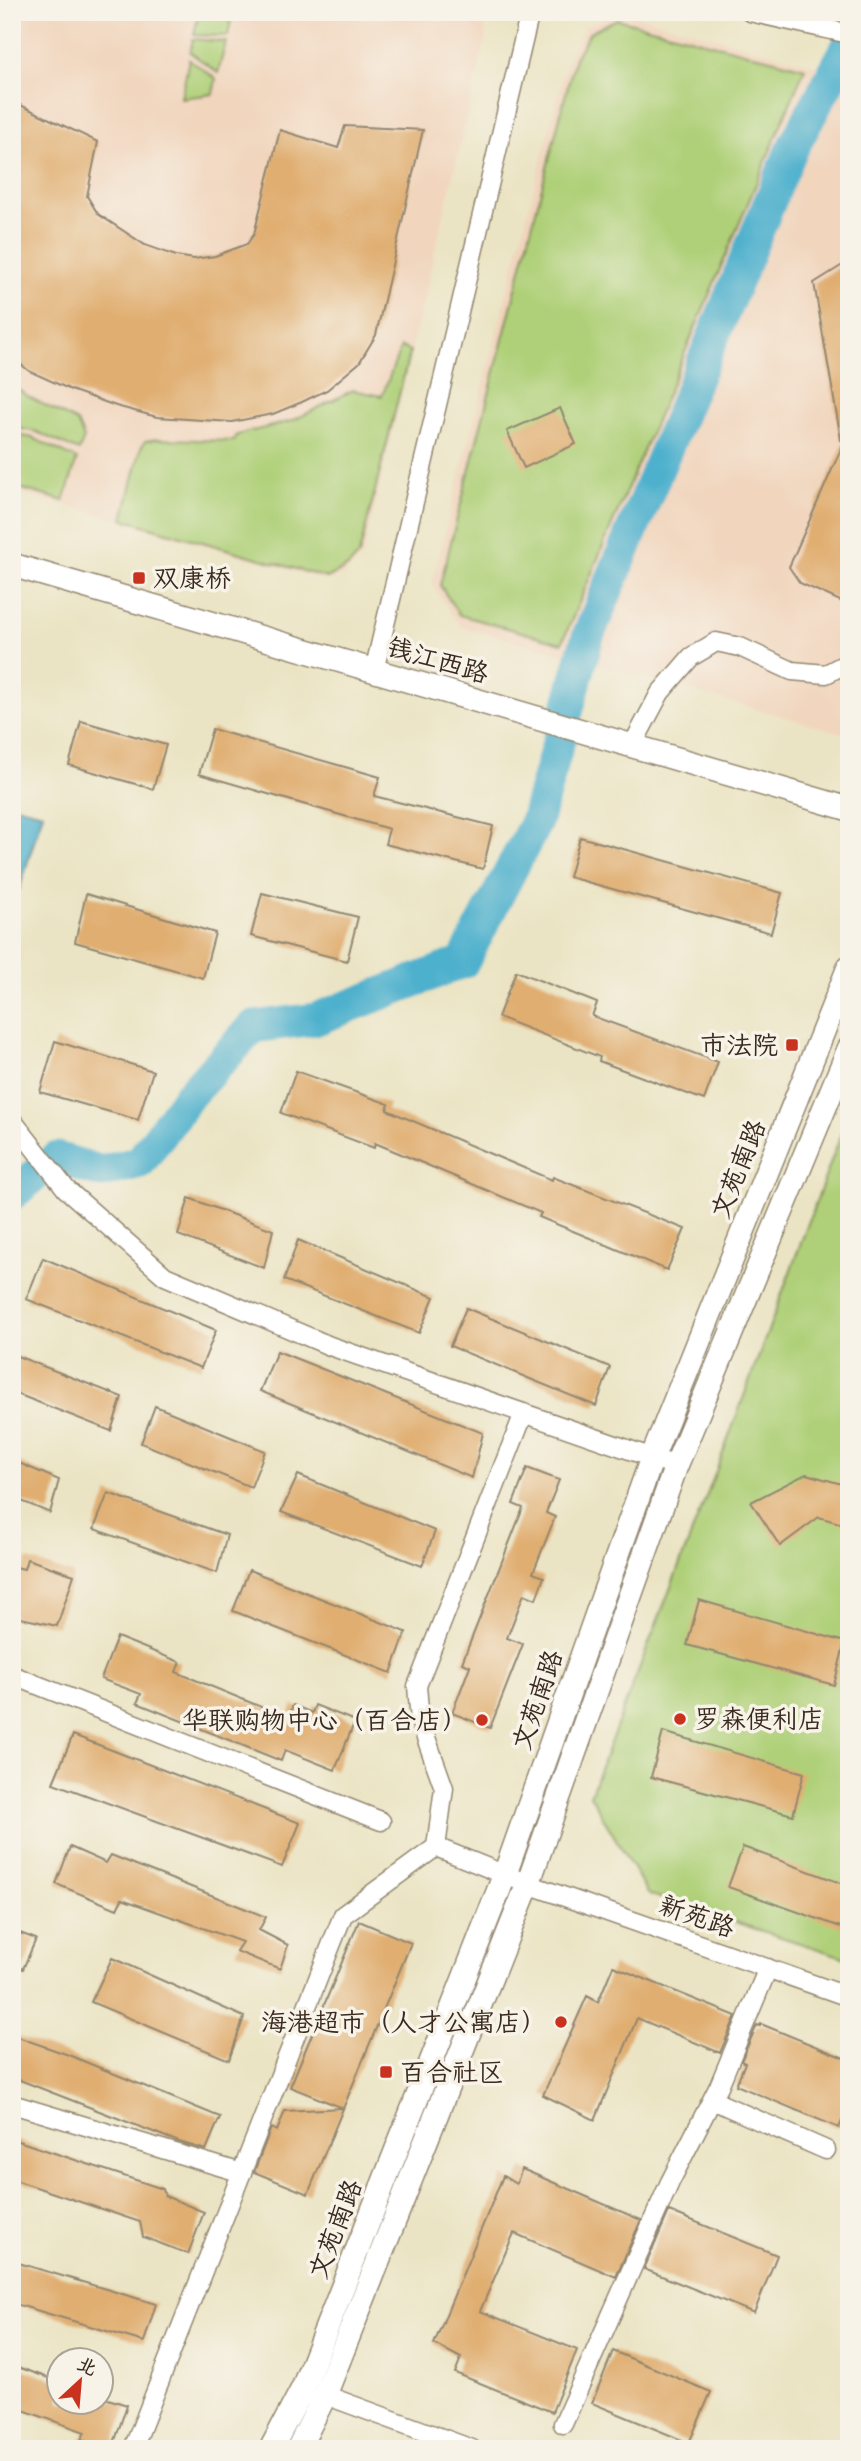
<svg xmlns="http://www.w3.org/2000/svg" width="861" height="2461" viewBox="0 0 861 2461" font-family="Itim,'LXGW WenKai TC',sans-serif">
	<rect width="100%" height="100%" fill="#f7f3e8"/>
	<filter id="ink" filterUnits="userSpaceOnUse"><feTurbulence type="fractalNoise" baseFrequency=".0143" numOctaves="2"/><feDisplacementMap in="SourceGraphic" scale="14" xChannelSelector="R" yChannelSelector="G"/><feConvolveMatrix kernelMatrix="1 2 1 2 8 2 1 2 1" color-interpolation-filters="sRGB"/></filter>
	<filter id="wash" filterUnits="userSpaceOnUse"><feTurbulence type="fractalNoise" baseFrequency=".00686" numOctaves="4" result="noise"/><feDisplacementMap in="SourceGraphic" scale="28" xChannelSelector="R" yChannelSelector="G"/><feGaussianBlur stdDeviation="1.57" result="paint"/><feColorMatrix in="noise" values="0 0 0 0 0 0 0 0 0 0 0 0 0 0 0 0 0 1.4 0 .05"/><feComposite in="paint" operator="in"/></filter>
	<g filter="url(#wash)">
		<rect width="100%" height="100%" fill="#ebe4c4"/>
		<!-- built -->
		<path fill="#f1d5bd" d="M12,12h471l3,25 -124,520 -20,19 -17,4 -313,-90z
			M616,12h7l226,63v660l-389,-109 -28,-42 135,-524 18,-33z"/>
		<!-- green -->
		<path fill="#afd078" stroke="#757d4b" stroke-width="2" d="M199,12h28l5,3 -4,21 -34,-1z
			M617,19l188,49 -243,575 -103,-28 -19,-30 135,-527 15,-26z
			M193,39l33,3 -8,31 -28,-21z
			M189,59l27,20 -3,15 -32,4z
			M401,347l9,4 -51,204 -11,12 -21,11 -204,-59 18,-71 4,-7 12,-2 77,2 3,-6 55,-14 61,-31 29,6z
			M12,385l15,11 50,26 7,16 -5,13 -42,-19 -25,-5z
			M12,434l21,4 44,21 -13,42 -52,-15z
			M849,1113v846l-201,-65 -58,-99 128,-329z"/>
		<!-- water -->
		<path fill="#4eb0cd" stroke="#446d76" stroke-width="2" d="M12,805l31,8 -24,77 -7,-3z"/>
		<g fill="none" stroke-linecap="round" stroke-linejoin="round">
			<!-- river -->
			<path stroke="#4eb0cd" stroke-width="33" d="M12,1194l45,-36 45,14 38,-10 50,-68 63,-67 63,-8 147,-57 73,-140 52,-186 203,-485 58,-107"/>
		</g>
		<g id="blocks">
			<!-- building -->
			<path fill="#e0ae71" d="M12,101l86,41 -11,54 11,18 47,31 31,11 18,3 21,-3 32,-12 7,-10 26,-104 58,18 7,-22 78,4 -47,205 -17,28 -32,27 -25,12 -29,12 -41,8 -75,-5 -41,-11 -45,-16 -42,-19 -17,-14z
				M849,261v344l-49,-22 -11,-16 56,-127h-4l-27,-157z
				M560,408l16,36 -52,24 -17,-37z
				M81,721l85,24 -13,44 -84,-24z
				M212,729l168,48 -6,19 119,30 -10,43 -98,-25 4,-15 -190,-55z
				M580,837l202,56 -11,40 -202,-56z
				M262,893l96,24 -11,44 -96,-25z
				M86,894l129,39 -12,45 -128,-36z
				M516,971l81,32 -5,13 126,46 -14,38 -105,-39 1,-4 -102,-40z
				M55,1041l98,30 -15,49 -98,-28z
				M296,1071l93,33 -2,6 165,70 1,-3 132,52 -18,41 -128,-53 2,-4 -166,-70 -1,5 -93,-35z
				M189,1198l84,32 -9,38 -86,-33z
				M298,1240l136,57 -15,36 -135,-53z
				M43,1258l173,72 -15,38 -175,-69z
				M466,1308l144,59 -14,39 -146,-60z
				M277,1351l206,82 -11,45 -212,-87z
				M12,1354l110,43 -11,34 -99,-39z
				M155,1406l110,45 -14,36 -110,-44z
				M12,1460l47,20 -9,33 -38,-16z
				M527,1468l32,12 -13,33 9,4 -22,56 11,4 -8,22 -12,-5 -17,44 16,6 -33,84 -38,-15 18,-47 -8,-3 61,-155 -10,-4z
				M806,1474l43,12v40l-30,-9 -39,29 -29,-44z
				M298,1475l137,56 -13,35 -141,-54z
				M108,1493l119,42 -10,38 -123,-44z
				M27,1559l47,16 -17,51 -45,-10v-50l12,3z
				M249,1570l157,62 -15,41 -158,-62z
				M699,1600l146,42 -11,43 -147,-40z
				M117,1637l63,25 -4,10 112,46 5,-13 19,8 3,-8 40,16 -20,49 -50,-20 -4,11 -144,-58 4,-9 -40,-15z
				M663,1732l141,41 -11,42 -142,-38z
				M73,1735l227,88 -18,44 -229,-84z
				M70,1847l36,16 5,-8 155,62 -7,13 29,15 -8,24 -44,-18 6,-9 -120,-43 -5,10 -61,-25z
				M743,1847l106,39v44l-121,-43z
				M359,1921l52,22 -103,251 -54,-22 17,-44 6,3 8,-20 58,-3 -53,-21z
				M12,1930l24,9 -13,30 -11,-5z
				M112,1958l132,59 -15,43 -138,-58z
				M613,1966l123,50 -16,37 -83,-35 -42,102 -52,-25 44,-99 11,6z
				M761,2024l88,36v45l-10,23 -103,-43 9,-22 -4,-2 16,-36 3,1z
				M12,2035l54,19 154,63 -14,33 -27,-8 -167,-65z
				M12,2139l151,50 2,7 39,16 -16,42 -45,-17 -3,-15 -128,-43z
				M522,2169l119,51 -25,57 -102,-44 -34,78 97,39 -25,62 -97,-39 6,-15 -27,-14 69,-168 13,8z
				M669,2211l108,44 -23,58 -110,-44z
				M12,2261l144,43 -12,38 -132,-39z
				M613,2351l98,41 -22,51 -97,-40z
				M12,2365l48,17v20h42v-5l25,8 -15,44 -31,-9 4,-8 -73,-26z"/>
		</g>
	</g>
	<g filter="url(#ink)">
		<use href="#blocks" fill-opacity="0" stroke="#938771" stroke-width="2"/>
		<g fill="none" stroke-linecap="round" stroke-linejoin="round">
			<!-- minor casing -->
			<g stroke="#938771" stroke-width="21">
				<path id="minor" d="M750,12l99,22
					M374,671l156,-659
					M632,746l28,-53 31,-36 25,-15 24,5 52,24 34,3 23,-12
					M12,1120l54,69 99,87 165,70 346,120
					M12,1675l369,146
					M436,1847l8,-59 -24,-67 -3,-35 107,-273
					M712,2100l114,50
					M12,2104l230,69
					M325,2395l147,54
					M563,2424l107,-242 49,-96 49,-118
					M133,2449l210,-534 93,-68 92,37 321,113"/>
			</g>
			<!-- major casing -->
			<g stroke="#938771" stroke-width="26">
				<path id="major" d="M12,565l837,244
					M271,2449l32,-61 202,-514 147,-416 197,-491
					M298,2449l27,-54 203,-511 148,-418 173,-417"/>
			</g>
			<!-- minor -->
			<use href="#minor" stroke="#fff" stroke-width="18"/>
			<!-- major -->
			<use href="#major" stroke="#fff" stroke-width="23"/>
		</g>
	</g>
	<!-- markers -->
	<g fill="#c8321e" stroke="#f7f3e8" stroke-width="2.5">
		<rect x="132" y="571" width="14" height="14" rx="3.5"/>
		<rect x="785" y="1038" width="14" height="14" rx="3.5"/>
		<circle cx="680" cy="1719" r="7"/>
		<circle cx="482" cy="1720" r="7"/>
		<circle cx="561" cy="2022" r="7"/>
		<rect x="379" y="2065" width="14" height="14" rx="3.5"/>
	</g>
	<g text-anchor="middle" dominant-baseline="central" stroke-width="7" stroke-linejoin="round" paint-order="stroke">
		<!-- poi labels -->
		<g font-size="26" fill="#3b2a1e" stroke="#f7f3e8" text-anchor="start">
			<text x="153" y="578">双康桥</text>
			<text x="778" y="1045" text-anchor="end">市法院</text>
			<text x="694" y="1719">罗森便利店</text>
			<text x="468" y="1720" text-anchor="end">华联购物中心（百合店）</text>
			<text x="547" y="2022" text-anchor="end">海港超市（人才公寓店）</text>
			<text x="400" y="2072">百合社区</text>
		</g>
		<!-- street labels -->
		<g font-size="26" fill="#3b2a1e" stroke="#f7f3e8">
			<text transform="translate(438 660) rotate(16)">钱江西路</text>
			<text transform="translate(738 1169) rotate(-68)">文苑南路</text>
			<text transform="translate(537 1700) rotate(-71)">文苑南路</text>
			<text transform="translate(697 1916) rotate(19)">新苑路</text>
			<text transform="translate(335 2229) rotate(-69)">文苑南路</text>
		</g>
	</g>
	<!-- margin -->
	<rect width="861" height="2461" fill="none" stroke="#f7f3e8" stroke-width="42"/>
	<!-- north arrow -->
	<g transform="translate(80 2381) rotate(26)"><circle r="33" fill="#f7f3e8" stroke="#aca397" stroke-width="2"/>
	<path d="M0-5L12 26L0 18L-12 26Z" fill="#c8321e"/>
	<text y="-10" font-size="19" font-weight="bold" text-anchor="middle" fill="#3b2a1e">北</text>
	</g>
</svg>
